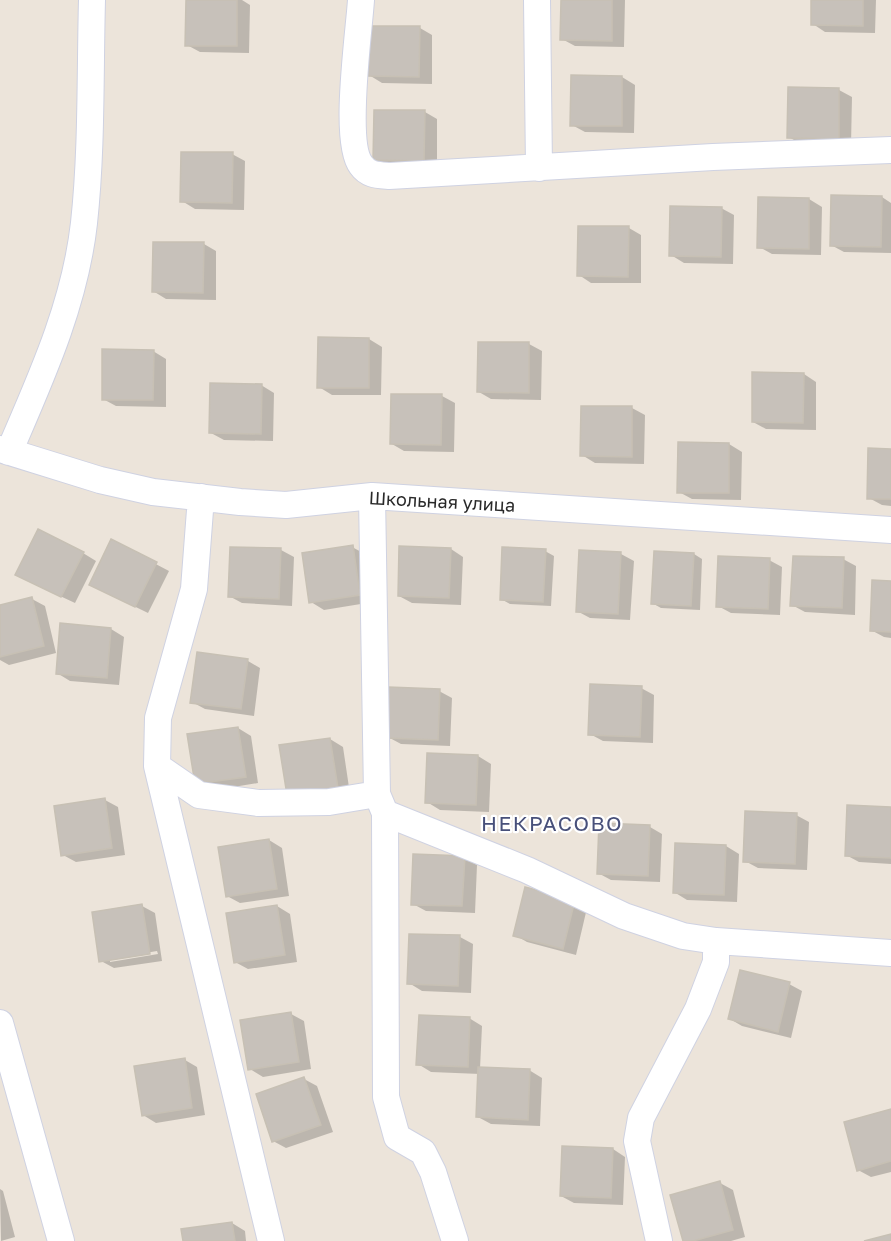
<svg xmlns="http://www.w3.org/2000/svg" width="891" height="1241" viewBox="0 0 891 1241" font-family="'Golos Text',sans-serif">
	<rect width="100%" height="100%" fill="#ece4da"/>
	<!-- shadow -->
	<path fill="#0003" fill-rule="evenodd" d="M187,0h55l8,5 -1,48 -49,-1 -13,-7z
		M562,0h63l-1,47 -49,-1 -13,-7z
		M813,0h63l-1,33 -50,-1 -12,-8z
		M420,28l12,7v49l-50,-1 -13,-8z
		M622,77l13,8 -1,48 -49,-1 -13,-7z
		M839,90l13,7 -1,48h-49l-13,-8z
		M425,112l12,7v49l-50,-1 -13,-8z
		M232,154l13,7 -1,49 -49,-1 -13,-8z
		M882,197l9,6v50l-47,-1 -13,-7z
		M759,199h50l13,8 -1,48 -49,-1 -13,-7z
		M721,208l13,7 -1,49 -49,-1 -13,-8z
		M629,228l12,7v48h-50l-12,-8z
		M204,244l12,7v49l-50,-1 -13,-8z
		M369,339l13,8 -1,48h-49l-13,-8z
		M529,344l13,7 -1,49 -50,-1 -12,-7z
		M153,351l13,8v48l-50,-1 -13,-7z
		M804,374l12,8v48l-50,-1 -13,-7z
		M261,385l13,8 -1,48 -49,-1 -13,-7z
		M442,396l13,7 -1,49 -50,-1 -12,-7z
		M632,408l13,7 -1,49 -49,-1 -13,-8z
		M680,444h49l13,8 -1,48 -49,-1 -13,-7z
		M891,450v56l-9,-1 -13,-7z
		M112,541l57,30 -21,42 -45,-22z
		M352,547l13,7 8,48 -49,8 -13,-8z
		M451,549l12,8 -2,48 -49,-2 -13,-7z
		M281,550l13,7 -2,49 -50,-3 -13,-7z
		M545,551l9,5 -3,50 -41,-2 -9,-5z
		M83,553l13,8 -21,42 -45,-21z
		M621,554l13,7 -4,59 -40,-2 -13,-7z
		M694,554l8,5 -2,51 -39,-2 -9,-5z
		M843,559l13,7 -1,49 -50,-3 -13,-7z
		M769,560l13,7 -2,48 -49,-2 -13,-7z
		M891,582v56l-7,-1 -13,-7z
		M32,599l13,7 11,47 -47,12 -9,-5v-53z
		M111,629l13,8 -5,48 -49,-4 -13,-8z
		M248,661l12,7 -6,48 -49,-7 -13,-7z
		M641,688l13,7 -1,48 -50,-2 -13,-7z
		M439,691l13,7 -2,48 -49,-2 -13,-7z
		M238,728l13,8 7,47 -49,8 -13,-8z
		M330,739l13,8 7,47 -49,8z
		M429,754l49,2 13,8 -2,48 -49,-2 -13,-8z
		M105,800l13,7 7,48 -49,7 -13,-7z
		M891,808v56l-32,-2 -13,-7z
		M796,815l13,7 -2,48 -49,-2 -13,-7z
		M650,827l12,7 -2,48 -49,-2 -13,-7z
		M269,840l13,8 7,48 -49,7 -13,-7z
		M726,846l13,8 -2,48 -50,-2 -13,-8z
		M464,858l13,7 -2,48 -49,-2 -13,-7z
		M526,888l61,20 -11,47 -49,-13 -12,-7z
		M142,906l13,7 7,48 -48,7 -13,-7zM157,951l1,3 -48,8v-3z
		M277,906l13,8 7,48 -49,7 -13,-7z
		M411,935l49,2 13,7 -2,49 -49,-2 -13,-8z
		M789,984l13,7 -11,47 -49,-12 -12,-7z
		M291,1014l13,7 7,48 -48,8 -13,-8z
		M469,1018l13,8 -2,43 49,1 13,8 -2,48 -49,-2 -13,-7 2,-43 -49,-2 -13,-8z
		M185,1060l12,7 8,48 -49,8 -13,-8z
		M304,1079l13,7 16,46 -47,16 -13,-7z
		M891,1111v61l-20,5 -13,-7z
		M613,1149l12,8 -2,48 -49,-2 -13,-7z
		M720,1183l13,7 12,47 -14,4h-47z
		M0,1189l3,2 12,46 -14,4z
		M232,1223l13,8 1,10h-61z"/>
	<!-- building -->
	<path fill="#c7c1ba" stroke="#c7c0b4" stroke-width="1.5" d="M186,0h51v46h-52z
		M561,0h51v41l-52,-1z
		M811,0h52v26l-52,-1z
		M368,26h52l-1,51 -51,-1z
		M571,75l51,1v50h-52z
		M788,87l51,1v51l-52,-1z
		M374,110h51l-1,51 -51,-1z
		M181,152h52l-1,51 -52,-1z
		M831,195l51,1 -1,51 -51,-1z
		M758,197l51,1v51l-52,-1z
		M670,206l52,1 -1,50 -52,-1z
		M578,226h51l-1,51 -51,-1z
		M153,242h51l-1,51 -51,-1z
		M318,337l51,1v50h-52z
		M478,342h51v51l-52,-1z
		M102,349l52,1 -1,50h-51z
		M752,372l52,1 -1,50 -51,-1z
		M210,383l52,1 -1,50 -52,-1z
		M391,394h51l-1,51 -51,-1z
		M581,406h51v51l-52,-1z
		M678,442l51,1v50h-52z
		M868,448l23,1v50h-24z
		M38,529l46,23 -23,45 -46,-22z
		M111,539l46,23 -22,45 -46,-22z
		M353,545l7,50 -51,8 -7,-50z
		M399,546l52,2 -2,50 -51,-2z
		M230,547l51,1 -2,51 -51,-2z
		M502,547l44,2 -3,53 -43,-2z
		M579,550l42,2 -3,62 -42,-2z
		M654,551l40,2 -3,53 -40,-2z
		M718,556l52,2 -2,51 -52,-2z
		M793,556l51,1 -2,51 -52,-2z
		M872,580l19,1v51l-21,-1z
		M32,597l12,49 -44,11v-52z
		M60,623l51,5 -4,50 -51,-4z
		M197,652l51,7 -7,50 -51,-6z
		M590,684l52,2 -2,51 -52,-2z
		M388,687l52,2 -2,51 -52,-2z
		M238,727l8,50 -51,7 -8,-50z
		M330,738l8,50 -51,7 -8,-50z
		M427,753l51,2 -2,50 -51,-2z
		M105,798l7,50 -51,8 -7,-50z
		M847,805l44,2v51l-46,-2z
		M745,811l52,2 -2,51 -52,-2z
		M599,823l51,2 -2,51 -51,-2z
		M269,839l8,50 -51,8 -8,-50z
		M675,843l51,2 -2,50 -51,-2z
		M413,854l52,2 -3,50 -51,-1z
		M525,887l50,13 -12,49 -50,-13z
		M142,904l8,50 -51,8 -7,-50z
		M277,905l8,50 -51,8 -8,-50z
		M409,934l51,1 -2,51 -51,-2z
		M740,970l50,12 -12,50 -50,-13z
		M291,1012l8,50 -51,8 -8,-50z
		M419,1015l51,2 -2,50 -52,-2z
		M185,1058l7,50 -50,8 -8,-50z
		M478,1067l52,2 -2,51 -52,-3z
		M304,1077l17,48 -49,17 -16,-48z
		M891,1109v52l-34,10 -13,-49z
		M562,1146l51,2 -2,50 -51,-2z
		M720,1181l13,49 -40,11h-10l-13,-46z
		M232,1222l3,19h-52l-2,-12z
		M891,1234v7h-27z"/>
	<g fill="none" stroke-linecap="round" stroke-linejoin="round">
		<!-- minor casing -->
		<g stroke="#cfd2e2" stroke-width="28">
			<path id="minor" d="M361,0c-2,32 -18,142 0,165 7,10 16,10 28,11l324,-19 178,-7
				M537,0l2,168
				M0,449l100,31 53,12 87,10 46,3 86,-9 519,34
				M9,452c32,-74 66,-148 75,-229 8,-74 6,-149 8,-223
				M372,496l5,298 8,19 142,57 97,46 59,20 33,5 175,12
				M201,497l-7,92 -36,129 -1,48 42,29 59,8 71,-1 48,-8
				M157,766l114,475
				M385,813l1,284 11,40 26,15 10,20 22,69
				M0,1023l61,218
				M659,1241l-22,-100 4,-23 57,-109 18,-47v-21"/>
		</g>
		<!-- minor -->
		<use href="#minor" stroke="#fff" stroke-width="26"/>
	</g>
	<g text-anchor="middle" dominant-baseline="central" stroke-width="4.5" stroke-linejoin="round" paint-order="stroke">
		<!-- street labels -->
		<g font-size="18" fill="#292929" stroke="#fff">
			<text transform="translate(442 501) rotate(3)">Школьная улица</text>
		</g>
		<!-- quarter labels -->
		<g font-size="21" letter-spacing="1.5" fill="#48507a" stroke="#fff">
			<text x="552" y="823">НЕКРАСОВО</text>
		</g>
	</g>
</svg>
